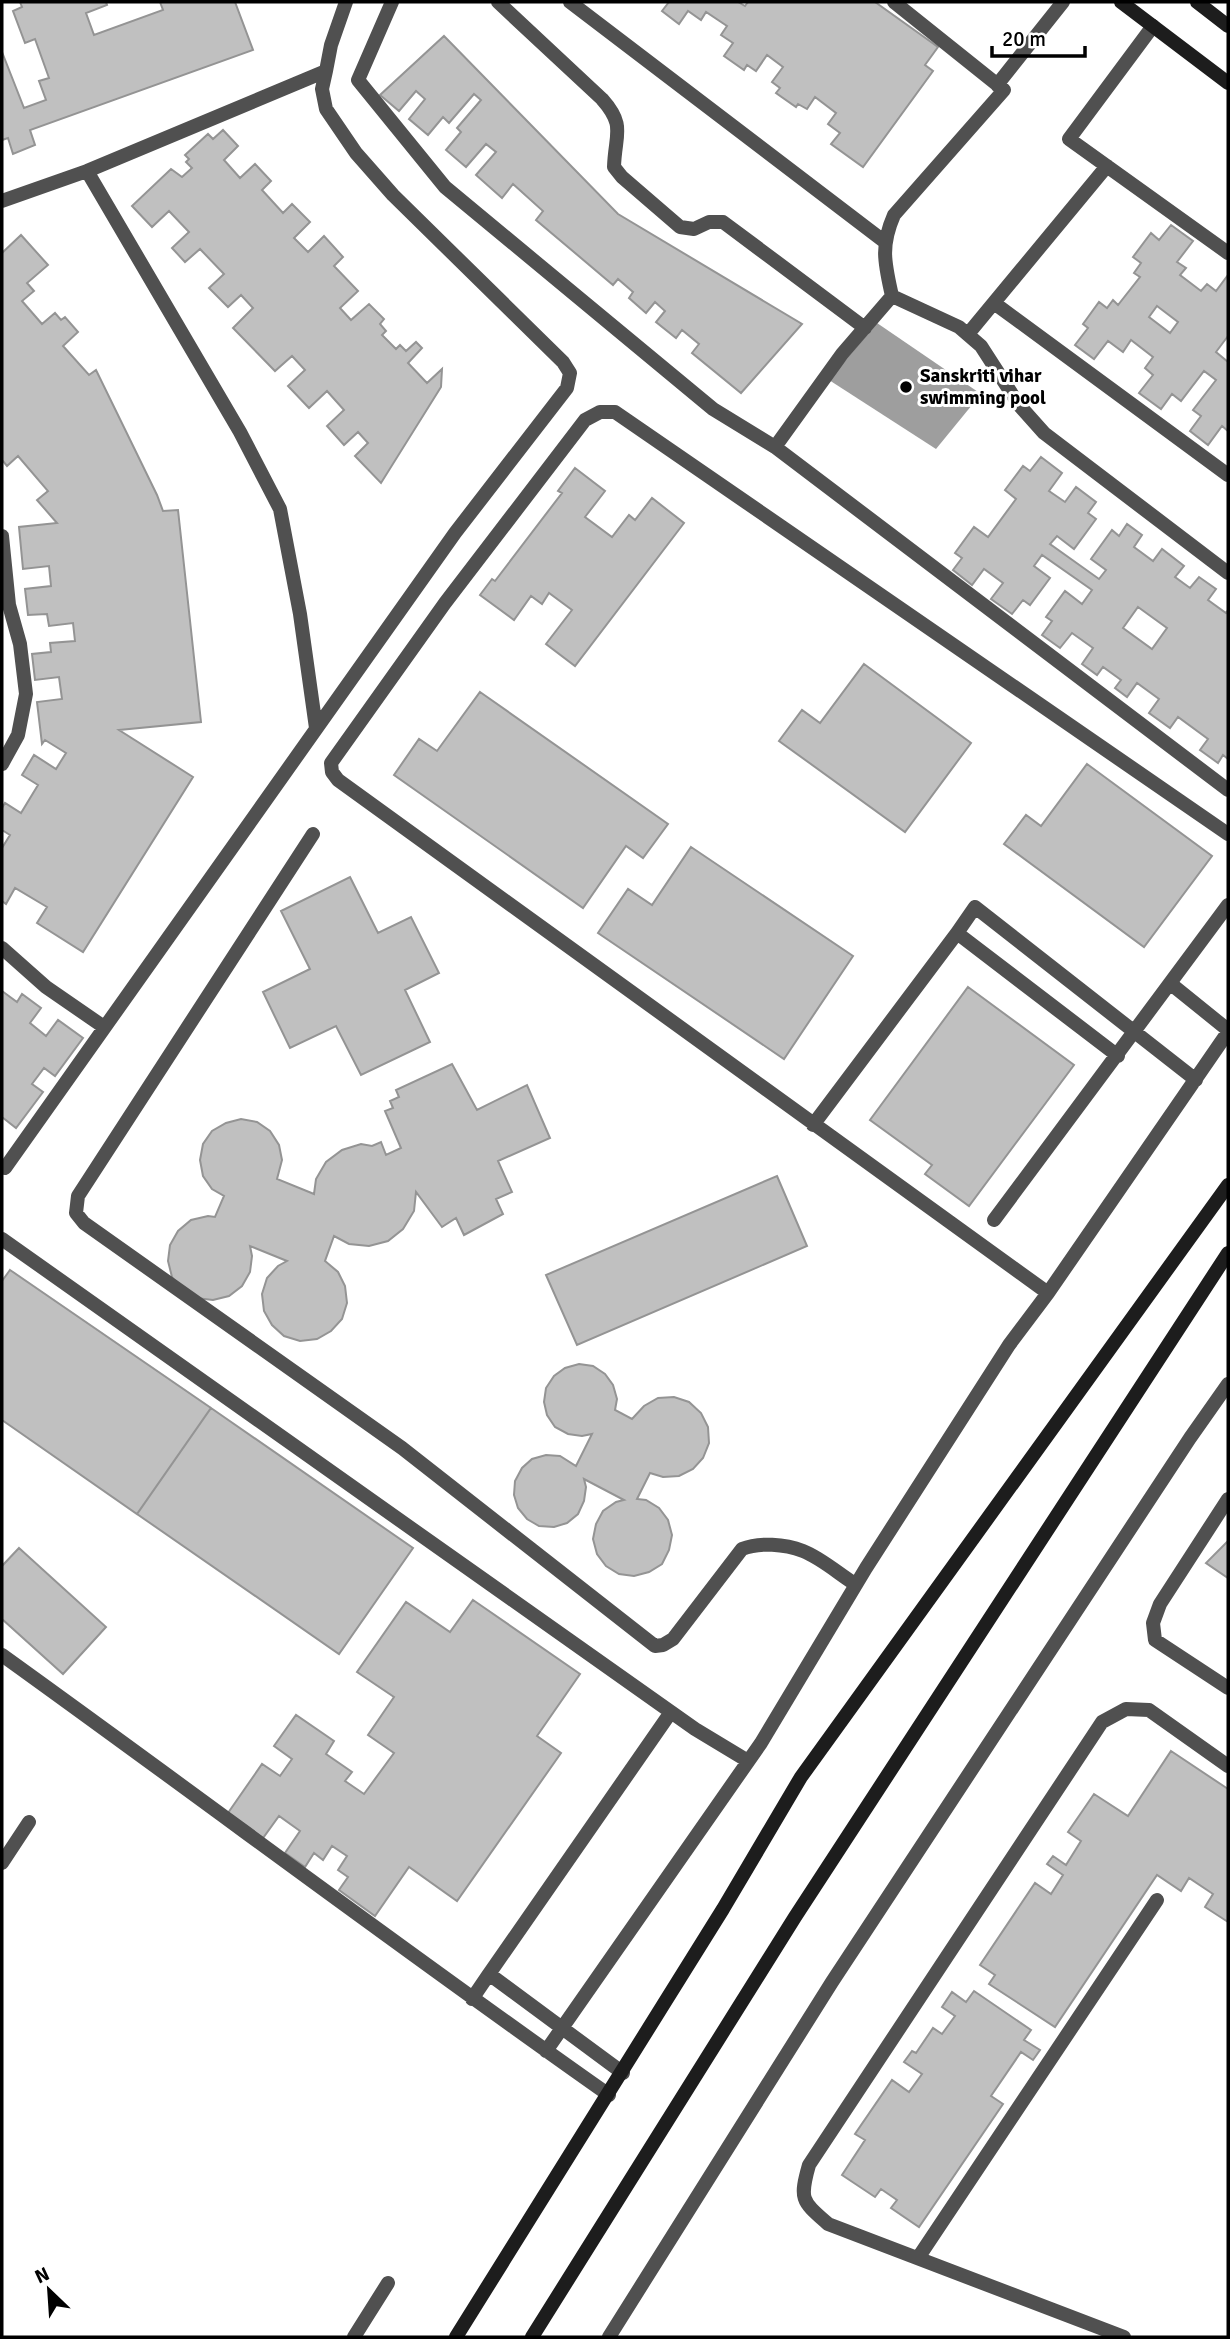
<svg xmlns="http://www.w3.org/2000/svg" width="1230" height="2339" viewBox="0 0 1230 2339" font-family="Signika,sans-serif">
	<rect width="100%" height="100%" fill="#fff"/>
	<!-- water -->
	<path fill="#9e9e9e" d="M877,323l104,71 -45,55 -107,-69z"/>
	<!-- building -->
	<path fill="#c0c0c0" stroke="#949494" stroke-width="2" fill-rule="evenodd" d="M20,2h86l1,3 -21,8 8,22 69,-25 -3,-8h75l18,48 -223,80 5,15 -22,9 -5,-16 -6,2v-88l22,56 22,-8 -7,-19 10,-3 -14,-39 -10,4 -12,-32 9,-4z
		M669,2h69l7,4 3,-4h127l63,45 -13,18 8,6 -70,96 -32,-23 9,-11 -12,-9 8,-11 -21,-16 -8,12 -9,-5 -2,3 -20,-14 4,-5 -8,-6 11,-15 -16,-12 -11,16 -9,-6 -3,5 -20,-14 9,-13 -12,-8 6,-9 -21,-14 -5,8 -13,-9 -9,13 -17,-13z
		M444,36l174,178 184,110 -61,69 -49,-40 7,-9 -17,-14 -6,8 -20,-16 9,-11 -10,-9 -9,11 -17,-15 4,-6 -15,-13 -5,6 -77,-65 7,-9 -30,-27 -11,14 -26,-23 20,-23 -10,-8 -20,23 -20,-17 15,-18 -4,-4 24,-28 -7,-6 -25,29 -6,-6 -15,18 -19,-16 16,-20 -9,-8 -17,20 -19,-16z
		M223,130l15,16 -14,14 16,18 15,-14 16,17 -9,9 21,23 9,-9 18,18 -16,16 14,14 16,-16 19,21 -9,9 24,25 -18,17 11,12 18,-16 15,15 -4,5 6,7 -4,4 14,14 4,-4 6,6 10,-9 6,6 -14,15 19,20 15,-14 -1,18 -60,96 -26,-27 13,-13 -10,-11 -14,13 -17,-19 17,-16 -17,-19 -18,17 -21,-22 17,-16 -13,-14 -17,15 -42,-43 20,-20 -12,-13 -13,12 -19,-19 15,-14 -24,-25 -15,13 -13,-14 17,-16 -20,-21 -17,16 -20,-21 39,-37 11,8 10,-9 -6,-6 3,-3 -4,-4 23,-21 5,5z
		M1171,225l22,16 -16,21 9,6 -6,7 21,16 6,-7 9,7 12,-16v61l-12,16 12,10v69l-6,-5 -14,19 -18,-14 11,-15 -8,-6 23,-30 -12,-9 -23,30 -9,-7 -11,15 -22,-16 14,-18 -8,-7 8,-11 -22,-17 -8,12 -15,-11 -14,18 -19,-14 13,-17 -5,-4 16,-22 8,6 6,-8 5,5 22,-28 -6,-4 7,-10 -8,-6 18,-24 8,7zM1157,306l21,16 -8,11 -21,-16z
		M21,235l27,30 -21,18 7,8 -12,10 20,23 13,-11 6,7 4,-3 13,15 -15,14 26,29 7,-5 61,125 6,16 15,-1 23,212 -82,8 74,47 -110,175 -46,-29 10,-16 -32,-19 -9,16 -4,-3v-53l8,-13 -8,-5v-22l3,-5 16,10 17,-28 -16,-10 12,-20 22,14 10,-16 -21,-13 -3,4 -5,-42 25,-3 -3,-22 -24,3 -3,-26 19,-2 -1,-9 25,-2 -2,-18 -24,3 -2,-12 -19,1 -3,-26 26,-3 -2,-20 -26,3 -4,-42 38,-4 -20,-23 11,-9 -30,-35 -11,10 -5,-6v-207z
		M1041,457l21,16 -13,18 16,11 11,-15 20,15 -8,11 8,6 -22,30 -17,-13 -7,8 49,35 7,-9 -15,-11 21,-29 7,6 8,-12 15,11 -8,12 19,14 9,-12 22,17 -9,11 15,11 9,-11 17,12 -8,11 18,13 2,-3v149l-5,-4 -5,8 -18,-13 8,-11 -30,-22 -8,11 -21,-15 10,-14 -22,-16 -10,14 -12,-9 6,-8 -18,-13 -6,8 -15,-11 11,-16 -21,-15 -12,15 -18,-13 10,-14 -6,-4 19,-26 17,13 10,-14 -50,-35 -8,11 16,12 -20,27 -7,-5 -11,14 -21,-15 12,-16 -19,-14 -12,16 -19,-15 9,-12 -7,-5 19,-26 14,10 28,-38 -11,-9 18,-24 7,5zM1138,607l29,21 -15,21 -29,-21z
		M575,468l30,23 -20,26 27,20 17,-22 6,5 17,-22 32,25 -109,143 -29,-22 26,-34 -23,-17 -7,11 -11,-8 -17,24 -34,-25 12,-16 3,2 67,-88 -4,-2z
		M864,664l107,79 -66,89 -126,-91 23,-31 18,13z
		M480,692l188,132 -25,34 -17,-12 -43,62 -189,-133 25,-36 18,12z
		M1087,764l125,92 -68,91 -140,-103 22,-29 15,11z
		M691,847l162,109 -69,103 -186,-126 30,-44 24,16z
		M350,877l28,56 33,-16 28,56 -34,17 25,52 -69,33 -25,-49 -46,22 -27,-56 47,-23 -29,-58z
		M968,987l106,78 -105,141 -44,-32 7,-9 -62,-45z
		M2,991l15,11 5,-8 19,14 -11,15 16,13 12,-16 25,18 -28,38 -11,-8 -12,16 11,8 -27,36 -14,-11z
		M452,1064l25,46 50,-25 23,53 -52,23 14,31 -16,7 7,15 -39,21 -8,-17 -14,9 -26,-35 -2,19 -11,18 -15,12 -19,5 -20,-2 -15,-8 -9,25 13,11 7,14 2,17 -5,16 -11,12 -14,8 -17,2 -16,-5 -12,-11 -8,-14 -2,-17 5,-16 11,-12 9,-5 -37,-15 2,10 -2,16 -8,14 -13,10 -16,4 -17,-2 -14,-8 -10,-13 -4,-16 2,-16 8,-14 13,-11 17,-4 7,1 9,-21 -12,-7 -9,-13 -3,-16 3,-16 9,-13 14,-8 15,-4 16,3 13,9 9,14 3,15 -5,19 37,15 2,-15 10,-17 16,-12 19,-6 11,2 9,-4 5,13 15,-7 -16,-37 8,-3 -3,-7 9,-4 -3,-7z
		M777,1176l30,70 -230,99 -31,-70z
		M10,1270l201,138 -74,106 -135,-94v-139z
		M579,1364l14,2 12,8 8,11 4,14 -2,11 17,9 12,-13 14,-8 16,-1 15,5 12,11 7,14 1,16 -6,15 -10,11 -14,7 -16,1 -13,-4 -13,26 9,1 13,8 9,12 4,15 -3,15 -7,14 -13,8 -15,4 -15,-2 -13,-8 -9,-12 -4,-15 3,-15 7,-13 13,-9 8,-2 -40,-21 2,8 -2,14 -6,13 -11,9 -13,4 -15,-1 -12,-7 -9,-11 -4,-13 1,-14 7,-13 10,-9 14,-4 14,1 16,10 16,-32 -10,2 -14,-2 -13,-7 -8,-12 -3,-13 2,-14 8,-12 11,-8z
		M211,1408l202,140 -74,106 -202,-140z
		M1228,1541v37l-22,-15z
		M19,1548l87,79 -43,47 -61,-55v-53z
		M473,1600l107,74 -43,62 24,17 -104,148 -48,-34 -34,49 -36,-26 9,-13 -10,-7 9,-14 -15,-10 -9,14 -9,-7 -9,14 -20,-14 15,-22 -21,-15 -16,22 -35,-25 34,-49 18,12 12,-17 -18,-13 22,-31 38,26 -8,13 26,18 -7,9 19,13 30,-41 -26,-18 26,-38 -37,-25 49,-70 44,30z
		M1171,1751l57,38v133l-23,-15 8,-13 -24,-16 -8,13 -24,-16 -102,152 -66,-43 6,-9 -15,-10 55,-82 16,11 12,-19 -16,-11 6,-8 13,9 15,-24 -13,-9 26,-38 34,22z
		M974,1991l57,39 -7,10 16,10 -7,10 -12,-8 -30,44 12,8 -84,123 -28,-19 6,-8 -16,-11 -6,8 -33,-22 23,-35 -10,-6 37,-54 17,12 13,-18 -18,-12 8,-11 4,2 17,-25 9,6 13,-18 -13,-9 10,-15 14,10z"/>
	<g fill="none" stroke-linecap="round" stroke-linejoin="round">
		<!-- street -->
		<path stroke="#505050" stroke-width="14" d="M392,2l-34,78 87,107 268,222 62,38 453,343
			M498,2l104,97c24,27 13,35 12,68l8,10 58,50 14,2 15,-7h14l142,106
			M570,2l315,240
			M1153,26l-84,113 159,114
			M997,85l66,-83
			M87,171l153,261 40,77 20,105 16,114
			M2,201l85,-30 239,-100
			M892,296l67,31 22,19 38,59 25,28 184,140
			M994,303l234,172
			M968,334l139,-168
			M775,447l67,-93 50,-58c-7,-32 -12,-49 2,-81l110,-125 -110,-88
			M2,536l7,69 11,39 6,50 -8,41 -16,29
			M313,834l-235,362 -2,17 8,10 318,225 253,198 8,-1 10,-6 69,-90c17,-7 43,-5 61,2 18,7 36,23 52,33
			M2,948l44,39 58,40
			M1171,984l57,46
			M1118,1056l-161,-123 18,-26 221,173
			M813,1125l144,-192
			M2,1166l3,2 450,-635 112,-145 3,-15 -7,-11 -170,-167 -37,-42 -30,-44 -4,-20 4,-18 5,-26 15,-43
			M994,1220l234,-315
			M2,1239l693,490 53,32
			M1048,1293l-710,-513 -6,-8 -1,-9 114,-160 140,-183 15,-8h15l613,422
			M1228,1499l-68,105 -7,19 2,17 73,48
			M2,1655c203,146 402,296 607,440
			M2,1863l27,-41
			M489,1974l182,-262
			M472,1999l17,-25 134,99
			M546,2051l215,-308 105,-175 143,-223 39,-52 180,-261
			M918,2258l239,-358
			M354,2337l34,-54
			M609,2337l223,-355 358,-544 38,-54
			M1124,2337l-296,-113c-26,-23 -29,-24 -19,-59l293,-443 24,-13 23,1 79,56"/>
		<!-- secondary -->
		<path stroke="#1d1d1d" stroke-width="14" d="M1121,2l107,81
			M1197,2l31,24
			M456,2337l267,-428 78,-132 427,-592
			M532,2337l263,-420 433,-664"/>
	</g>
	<!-- markers -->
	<circle fill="#000" stroke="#fff" stroke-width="2.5" cx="906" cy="387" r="7"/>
	<g text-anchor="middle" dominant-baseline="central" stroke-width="6" stroke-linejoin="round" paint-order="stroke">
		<!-- poi labels -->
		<g font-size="19" font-weight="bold" fill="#000" stroke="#fff" text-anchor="start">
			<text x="920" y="376">Sanskriti vihar<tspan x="920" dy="22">swimming pool</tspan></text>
		</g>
	</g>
	<!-- border -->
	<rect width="1230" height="2339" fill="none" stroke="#000000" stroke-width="7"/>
	<!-- north arrow -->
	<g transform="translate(49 2290) rotate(335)" stroke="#ffffff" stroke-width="5" paint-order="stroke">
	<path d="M0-5L12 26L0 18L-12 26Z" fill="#000000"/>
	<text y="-10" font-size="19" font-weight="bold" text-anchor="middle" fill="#000000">N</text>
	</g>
	<!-- scale -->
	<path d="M992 46v10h93v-10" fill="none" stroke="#000000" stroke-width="3.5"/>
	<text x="1002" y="46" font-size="21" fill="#000000" stroke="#ffffff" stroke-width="5" paint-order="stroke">20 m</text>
</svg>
